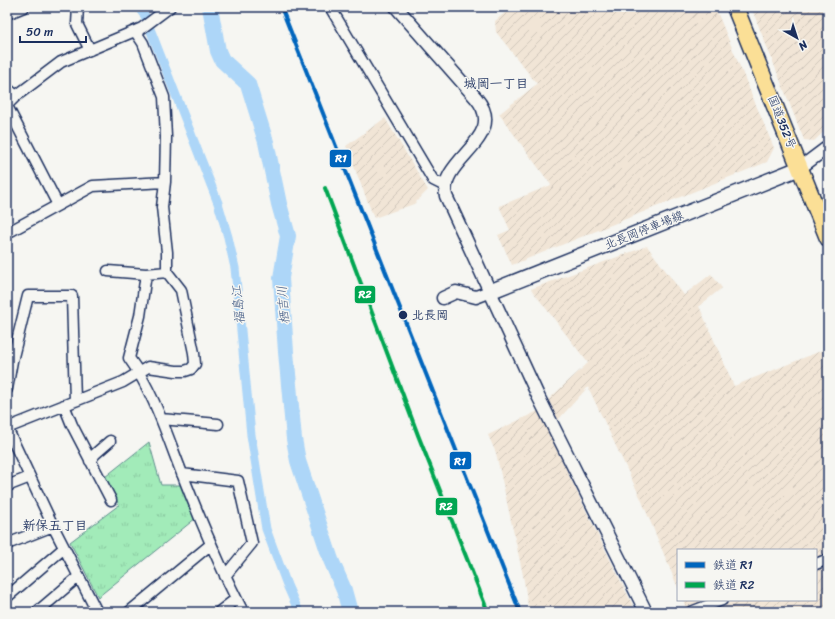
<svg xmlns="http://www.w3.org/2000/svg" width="835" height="619" viewBox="0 0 835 619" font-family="Sriracha,'Klee One',sans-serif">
	<defs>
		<pattern id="industrial-furrows" width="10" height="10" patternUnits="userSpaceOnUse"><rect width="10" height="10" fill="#f1e5d6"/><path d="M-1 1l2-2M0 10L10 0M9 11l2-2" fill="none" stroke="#cec5ba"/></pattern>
		<pattern id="park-tufts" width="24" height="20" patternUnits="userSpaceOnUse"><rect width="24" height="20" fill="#a2ebb9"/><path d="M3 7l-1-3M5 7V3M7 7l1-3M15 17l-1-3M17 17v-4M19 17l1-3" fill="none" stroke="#8bcaa1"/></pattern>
	</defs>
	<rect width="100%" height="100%" fill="#f6f6f2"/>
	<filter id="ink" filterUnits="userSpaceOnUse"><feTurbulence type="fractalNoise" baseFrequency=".025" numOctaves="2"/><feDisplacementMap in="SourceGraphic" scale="8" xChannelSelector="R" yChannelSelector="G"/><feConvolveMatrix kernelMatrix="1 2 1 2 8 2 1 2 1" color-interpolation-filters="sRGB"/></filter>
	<g filter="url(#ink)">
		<!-- industrial -->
		<path fill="url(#industrial-furrows)" d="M512,7h203l59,141 -7,14 -255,103 -14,-30 12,-5 -11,-24 52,-21 -52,-71 38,-30 -41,-52 -1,-11z
			M751,7h77v121l-14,13 -10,-1z
			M385,118l43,72 -14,14 -40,14 -28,-72z
			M828,181v23l-6,-17z
			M647,246l37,49 27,-21 11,14 -23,18 35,80 94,-38v206l-12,4v-8h-138v38l-37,-89 -53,-112 -30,33 -10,-20 40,-37 -57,-74z
			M538,411l51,106 47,95h-107l-6,-37 -27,-122 -8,-18z
			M828,564v48h-123l31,-12h80v-31z
			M683,600h24l-21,8z"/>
		<!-- park -->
		<path fill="url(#park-tufts)" stroke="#5e8d8c" d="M149,442l12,43h22l13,33 -98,79 -28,-55 49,-37 -14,-28z"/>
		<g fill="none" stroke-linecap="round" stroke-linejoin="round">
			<!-- canal -->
			<path stroke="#add6f8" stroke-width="9" d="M138,7l7,9 73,187 10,34 7,31 16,167 15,94 21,56 12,27"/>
			<!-- river -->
			<path stroke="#add6f8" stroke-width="16" d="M210,7l8,44 4,9 26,24 18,58 13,62 9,32 -7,42 5,74 8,87 4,22 33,99 13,30 6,22"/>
			<!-- minor casing -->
			<g stroke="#1b2f5e" stroke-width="13">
				<path id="minor" d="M78,7l-1,17 13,26
					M330,7l103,173 12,6
					M7,14l17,-7
					M135,31l8,12 21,54 2,40 -1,45 -3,25 5,45v20l-21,2 -6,42 -11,42c25,34 38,78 54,118 18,46 37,91 60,136
					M7,88l9,8
					M7,105l9,-9 45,-34 81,-34 28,-21
					M7,106l51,99
					M7,233l86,-47 72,-4
					M108,271l38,3
					M7,389l5,-28 16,-65h44l3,105
					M64,405l8,20 39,75
					M161,419l57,5
					M7,428l116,-46 25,-15 28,4h9l6,-2 4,-5 -1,-11 -13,-63 -14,-18
					M7,428l46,98 44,86
					M90,461l5,-7 15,-13
					M182,474l56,7 14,62 -27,33
					M7,486l23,-9
					M7,544l46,-18
					M816,564l12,-5
					M7,597l57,-49
					M37,612l41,-35
					M129,612l81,-67
					M219,612l17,-13
					M691,612l31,-12"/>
			</g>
			<!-- tertiary casing -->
			<g stroke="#1b2f5e" stroke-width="15">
				<path id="tertiary" d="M396,7l80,91c34,40 -38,61 -30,98l92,200 108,216
					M800,168l28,-21
					M443,298l13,-6 20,5 13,-5"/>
			</g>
			<!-- secondary casing -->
			<g stroke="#1b2f5e" stroke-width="17">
				<path id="secondary" d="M489,292l311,-124"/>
			</g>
			<!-- trunk casing -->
			<g stroke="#1b2f5e" stroke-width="19">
				<path id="trunk" d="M735,7l93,231"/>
			</g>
			<!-- minor -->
			<use href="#minor" stroke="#f6f6f2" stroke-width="10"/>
			<!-- tertiary -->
			<use href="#tertiary" stroke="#f6f6f2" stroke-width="12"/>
			<!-- secondary -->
			<use href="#secondary" stroke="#f6f6f2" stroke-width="14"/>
			<!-- trunk -->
			<use href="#trunk" stroke="#fbdf96" stroke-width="16"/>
			<!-- rail-1 casing -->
			<g stroke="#f6f6f2" stroke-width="7">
				<path id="rail-1" d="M281,7l239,605"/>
			</g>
			<!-- rail-2 casing -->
			<g stroke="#f6f6f2" stroke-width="7">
				<path id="rail-2" d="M325,188l93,247 70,177"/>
			</g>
			<!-- rail-1 -->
			<use href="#rail-1" stroke="#0065bd" stroke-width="4"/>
			<!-- rail-2 -->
			<use href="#rail-2" stroke="#00a651" stroke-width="4"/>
		</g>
	</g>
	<!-- markers -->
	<circle fill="#1b2f5e" stroke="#f6f6f2" stroke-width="1.5" cx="403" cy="315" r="5"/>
	<g text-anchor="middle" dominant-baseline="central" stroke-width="3" stroke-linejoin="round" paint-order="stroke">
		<!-- street labels -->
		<g font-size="12" fill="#1b2f5e" stroke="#f6f6f2">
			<text transform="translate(782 122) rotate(68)">国道352号</text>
			<text transform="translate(644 230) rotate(-22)">北長岡停車場線</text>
		</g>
		<!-- stop labels -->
		<g font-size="12" font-weight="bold" fill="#1b2f5e" stroke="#f6f6f2" text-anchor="start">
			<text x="412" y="315">北長岡</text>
		</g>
		<!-- neighbourhood labels -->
		<g font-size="13" font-weight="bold" fill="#1b2f5e" stroke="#f6f6f2">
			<text x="496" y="83">城岡一丁目</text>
			<text x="55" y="525">新保五丁目</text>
		</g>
		<!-- water labels -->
		<g font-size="13" font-style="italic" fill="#405984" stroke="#f6f6f2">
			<text transform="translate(238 305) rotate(-96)">福島江</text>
			<text transform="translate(283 305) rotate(-95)">栖吉川</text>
		</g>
	</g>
	<g stroke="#f6f6f2" stroke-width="1.5">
		<rect x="329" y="149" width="23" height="19" rx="4" fill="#0065bd"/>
		<rect x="354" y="285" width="22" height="19" rx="4" fill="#00a651"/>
		<rect x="449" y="451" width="23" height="19" rx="4" fill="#0065bd"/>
		<rect x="435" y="497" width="23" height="19" rx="4" fill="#00a651"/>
	</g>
	<g font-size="11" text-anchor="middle" font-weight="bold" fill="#fff">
		<text x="341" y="162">R1</text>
		<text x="365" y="298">R2</text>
		<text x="460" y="465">R1</text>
		<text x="446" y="510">R2</text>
	</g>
	<!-- margin -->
	<rect width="835" height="619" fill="none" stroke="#f6f6f2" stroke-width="24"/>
	<rect x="12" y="12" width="811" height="595" fill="none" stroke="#1b2f5e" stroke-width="1.5" filter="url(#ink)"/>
	<!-- legend -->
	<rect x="677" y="549" width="140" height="52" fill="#f6f6f2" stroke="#9ea6b7"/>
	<rect x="685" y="562" width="20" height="6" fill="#0065bd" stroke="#9ea6b7"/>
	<text x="713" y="569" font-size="12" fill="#1b2f5e">鉄道 R1</text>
	<rect x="685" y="582" width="20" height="6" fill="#00a651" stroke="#9ea6b7"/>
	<text x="713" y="589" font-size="12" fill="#1b2f5e">鉄道 R2</text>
	<!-- north arrow -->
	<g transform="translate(797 38) rotate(141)" stroke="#f6f6f2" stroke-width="3" paint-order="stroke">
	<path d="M0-3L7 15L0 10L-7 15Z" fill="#1b2f5e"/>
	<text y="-6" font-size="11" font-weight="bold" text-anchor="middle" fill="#1b2f5e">N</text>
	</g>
	<!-- scale -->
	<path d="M20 36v6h66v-6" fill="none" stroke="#1b2f5e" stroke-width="2"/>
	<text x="26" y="36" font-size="12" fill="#1b2f5e" stroke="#f6f6f2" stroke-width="3" paint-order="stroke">50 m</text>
</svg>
